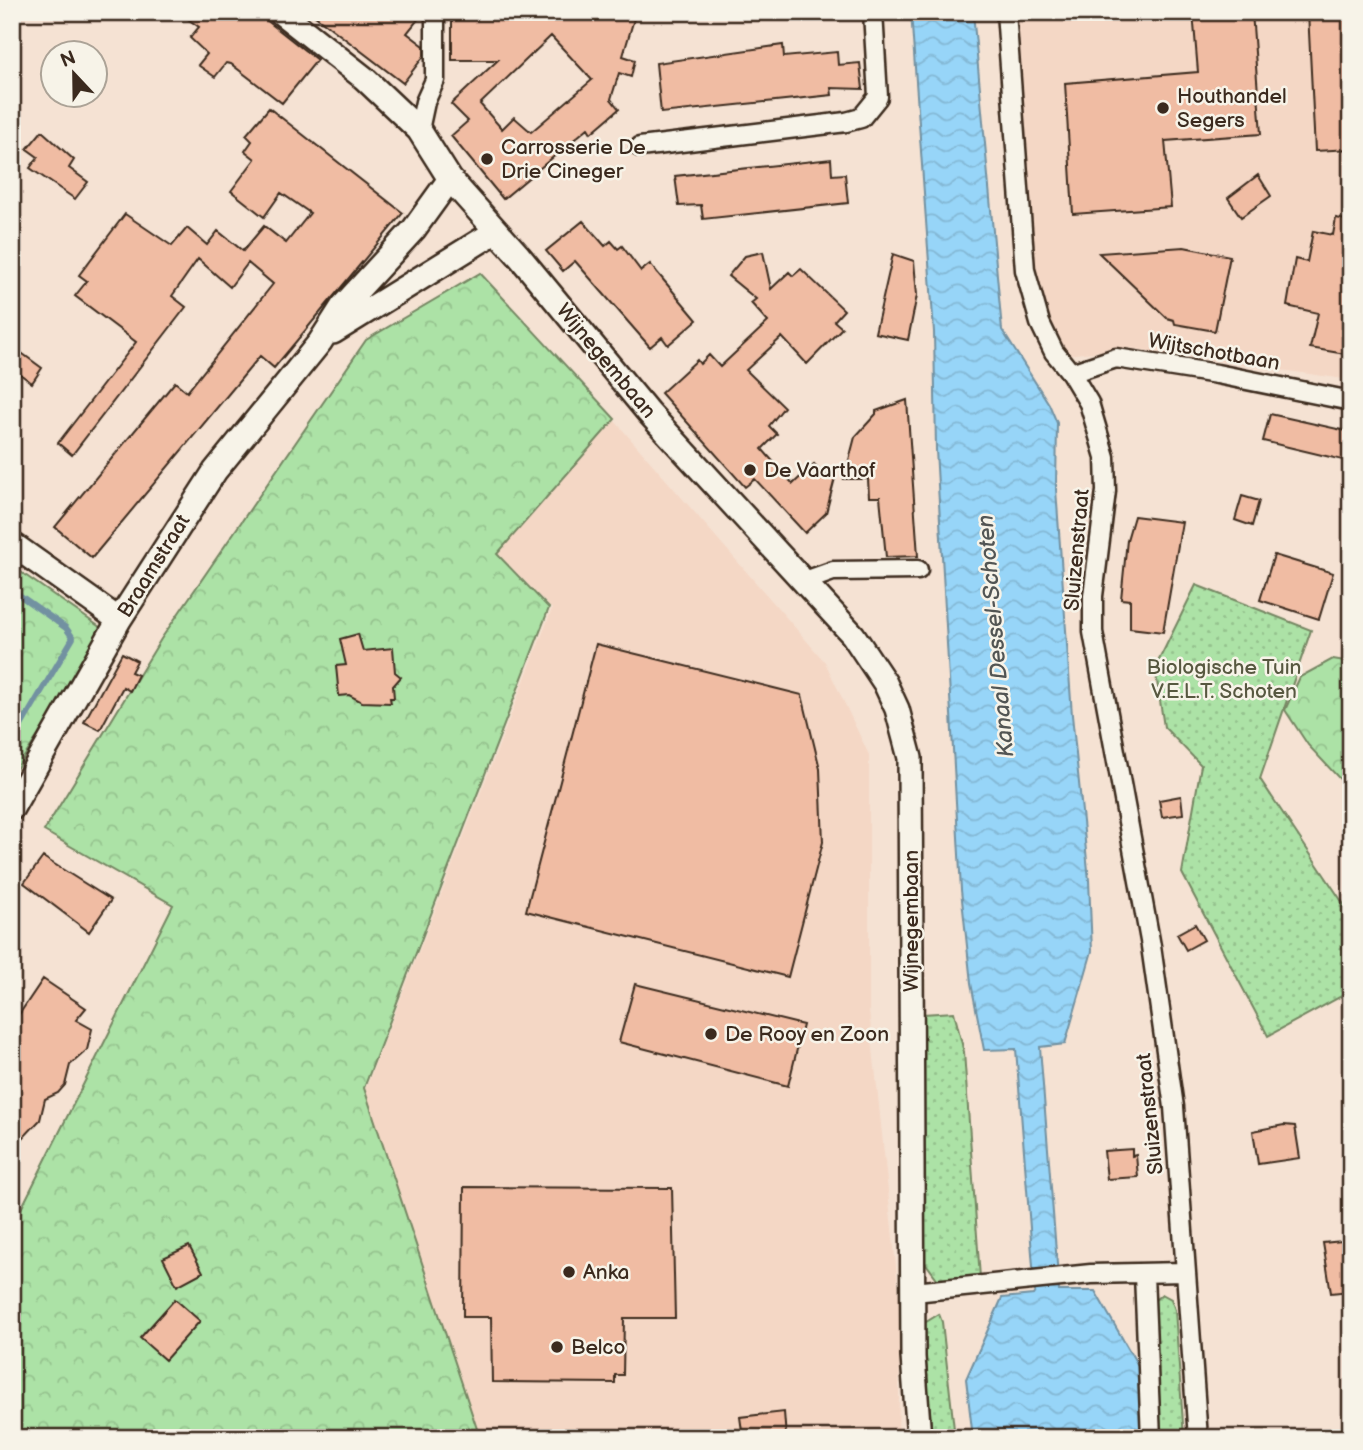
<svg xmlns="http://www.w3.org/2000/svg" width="1363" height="1450" viewBox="0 0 1363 1450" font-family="'Balsamiq Sans',sans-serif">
	<defs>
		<pattern id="grass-dots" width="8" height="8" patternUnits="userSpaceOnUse" patternTransform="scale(1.75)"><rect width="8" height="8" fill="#ace2a6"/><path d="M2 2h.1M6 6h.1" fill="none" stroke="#95c28e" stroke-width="1.8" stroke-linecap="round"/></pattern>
		<pattern id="forest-crowns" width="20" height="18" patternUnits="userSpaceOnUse" patternTransform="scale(1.75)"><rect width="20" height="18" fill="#ace2a6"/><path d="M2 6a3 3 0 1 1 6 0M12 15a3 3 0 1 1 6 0" fill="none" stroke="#95c28e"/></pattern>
		<pattern id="water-waves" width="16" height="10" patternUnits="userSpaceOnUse" patternTransform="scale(1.75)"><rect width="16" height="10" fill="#97d5f8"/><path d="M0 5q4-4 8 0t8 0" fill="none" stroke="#83b7d4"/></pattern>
	</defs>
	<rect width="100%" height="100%" fill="#f5e2d3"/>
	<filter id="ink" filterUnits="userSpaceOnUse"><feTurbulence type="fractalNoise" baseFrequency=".0143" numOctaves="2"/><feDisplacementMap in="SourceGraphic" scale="14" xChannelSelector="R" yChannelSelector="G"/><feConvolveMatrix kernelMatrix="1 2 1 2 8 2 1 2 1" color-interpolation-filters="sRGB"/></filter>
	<g filter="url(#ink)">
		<!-- built -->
		<path fill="#f4d7c5" d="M999,12h352v368l-223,-32 -71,8 -37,-90z
			M614,420l211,242 44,93v256l32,303 -3,124h-422l-111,-348 187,-481 -54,-55z"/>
		<!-- grass -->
		<path fill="url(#grass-dots)" stroke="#748662" stroke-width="2" d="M1196,585l115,45 -51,149 91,136v76l-83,45 -86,-163 19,-108 -37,-38 -9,-59z
			M954,1012l10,40 16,226 -42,2 -14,-19 -1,-247z
			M1162,1294l9,5 4,11 9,128h-27l-3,-137z
			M939,1314l3,8 13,116h-23l-9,-114z"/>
		<!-- forest -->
		<path fill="url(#forest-crowns)" stroke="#748662" stroke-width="2" d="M480,273l135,146 -118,135 52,54 -185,480 116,350h-468v-211l161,-322 -129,-74 117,-192 205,-299z
			M12,566l95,66 -95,143z
			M1333,659l18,3v129l-43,-46 -23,-35 15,-33z"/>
		<!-- water -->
		<path fill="url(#water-waves)" stroke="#7291a1" stroke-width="2" d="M911,12h62l29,318 47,74 8,19 -1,66 16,226 17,165 3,71 -27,93 -25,3 17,217 2,27h36l45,78 3,69h-170l-7,-59 36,-81 31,-3 2,-3 -19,-243 -32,1 -13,-67 -10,-93 -25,-440 -2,-118z"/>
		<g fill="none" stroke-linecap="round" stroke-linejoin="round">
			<!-- stream -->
			<path stroke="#7291a1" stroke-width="6" d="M12,590l54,38 7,10 -61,103"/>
		</g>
		<!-- building -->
		<path fill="#f0bca3" stroke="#3b2a1e" stroke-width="2" fill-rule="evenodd" d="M178,12h78l61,48 -35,43 -51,-39 -5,-1 -11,14 -17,-12 9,-11 -17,-16 9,-11z
			M310,12h114l-17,21 17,13v10l-21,27z
			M452,12h184l-13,44 12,4 -4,17 -12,-4 -8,26 8,10 -28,24 -3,-5 -85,71 -52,-63 17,-15 -17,-17 47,-44h-46zM551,36l41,44 -61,52 -17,-15 -12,12 -22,-25z
			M1193,12h59l9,122 -96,7 6,66 -98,7 -8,-131 133,-11z
			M1308,12h43v137l-36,2z
			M783,45l1,12 53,-5 1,13 22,-2 3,26 -32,-1 1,7 -171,18 -5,-50z
			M269,108l134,105 -129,155 -14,-12 -168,202 -37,-31 120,-145 12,10 86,-108 -25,-21 -18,24 -32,-28 -26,37 14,11 -114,148 -14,-12 78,-101 -61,-46 12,-15 -8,-6 46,-61 47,32 15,-18 20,17 11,-14 25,20 21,-25 22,17 24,-30 -29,-20 -17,24 -33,-26 24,-32 -10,-8 7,-10 -6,-6z
			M42,131l32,29 -5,8 19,14 -13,17 -45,-31 8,-11 -11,-8z
			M831,159l1,16 13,-1 3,29 -145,16 -2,-14 -22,1 -4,-30z
			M1258,175l13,21 -30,21 -13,-19z
			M1336,218l15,3v134l-41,-7 8,-35 -31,-7 8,-47 12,3 6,-31 20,4z
			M583,221l22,25 6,-5 7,8 4,-3 19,25 9,-7 47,56 -29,25 -6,-8 -12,10 -75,-86 -12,10 -17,-20z
			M1184,247l46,9 -15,75 -40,-7 -1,-4 -7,-2 -68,-65z
			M763,252l8,37 18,-17 4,4 8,-7 43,41 -10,11 8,7 -35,36 -25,-27 -36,33 38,37 -15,19 8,8 -15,15 31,35 21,-20 10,11 12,-1 -10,39 -21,20 -50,-54 -10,8 -84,-94 36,-33 3,4 9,-9 11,12 48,-45 -17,-19 5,-4 -28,-23 17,-20z
			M893,254l21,7 3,34 -9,45 -33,-7z
			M12,346l30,22 -10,15 -20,-15z
			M907,400l11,156 -32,1 -6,-60h-11l-1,-18h-24l11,-42 21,-23v-3z
			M1270,414l81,18v30l-88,-21z
			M1242,496l17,5 -7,25 -17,-6z
			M1134,516l48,6 -19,110 -33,-4v-28l-9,-1 6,-59z
			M1274,555l59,18 -14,46 -59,-19z
			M358,634l5,17 30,-3 2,24 6,5 -8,9 1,12h-4l1,5 -29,-1 -13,-7 -10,1 -3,-30 10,-1 -6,-26z
			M596,644l206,51 18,74 3,73 -35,135 -262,-66z
			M122,653l15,8 -6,11 7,3 -8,16 -7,-4 -23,43 -16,-8z
			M1181,796l2,18 -21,3 -3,-17z
			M43,857l68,43 -22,32 -65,-49z
			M1195,924l9,16 -18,10 -9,-16z
			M43,979l43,29 -10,12 16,9 -5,21 -17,15 -5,20 -7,8 -13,6 -5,21 -17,18 -11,-8v-105z
			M635,984l168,41 -15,61 -169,-44z
			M1284,1125l11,1 5,32 -42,6 -5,-33z
			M1132,1149v7l4,-1 2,22 -31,2 -3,-28z
			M464,1187l208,1 3,130h-51l-1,57h-8v8l-123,-1 -1,-65h-28z
			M1342,1241l8,50 -19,2 -8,-50z
			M189,1246l14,26 -26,14 -14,-28z
			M175,1299l25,22 -35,39 -25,-22z
			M784,1412l2,26h-43l-3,-21z"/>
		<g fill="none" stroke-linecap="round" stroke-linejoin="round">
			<!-- minor casing -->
			<g stroke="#3b2a1e" stroke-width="23">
				<path id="minor" d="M1006,12l19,258 15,53 14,29 17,21 18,30 16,54 1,34 -13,105v36l58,314 23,161 24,331
					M419,130l6,-28 10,-22v-68
					M640,147l206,-25 15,-4 17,-21 -5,-85
					M1071,373l45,-15 101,16 134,27
					M805,581l28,-10 85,-1
					M1144,1275l7,163
					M914,1292l177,-18 93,-2"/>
			</g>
			<!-- tertiary casing -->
			<g stroke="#3b2a1e" stroke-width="28">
				<path id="tertiary" d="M280,12l84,66 55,52 31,49 69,77 129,156 205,223 32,48 12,26 13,49 3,599 6,81
					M333,332l162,-100
					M12,544l107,76
					M12,808l107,-188 96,-149 105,-129 23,-36 71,-77 36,-50"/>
			</g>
			<!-- minor -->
			<use href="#minor" stroke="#f7f3e8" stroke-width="18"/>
			<!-- tertiary -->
			<use href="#tertiary" stroke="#f7f3e8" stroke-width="23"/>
		</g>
	</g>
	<!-- markers -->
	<g fill="#3b2a1e" stroke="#f7f3e8" stroke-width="2.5">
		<circle cx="1163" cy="108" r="7"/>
		<circle cx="487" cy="159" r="7"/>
		<circle cx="750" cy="470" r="7"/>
		<circle cx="711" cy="1034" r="7"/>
		<circle cx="569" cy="1272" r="7"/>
		<circle cx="557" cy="1347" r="7"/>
	</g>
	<g text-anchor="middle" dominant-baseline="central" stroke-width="5" stroke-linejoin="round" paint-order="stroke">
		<!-- poi labels -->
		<g font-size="21" fill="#3b2a1e" stroke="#f7f3e8" text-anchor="start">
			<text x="1177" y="96">Houthandel<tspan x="1177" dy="24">Segers</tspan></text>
			<text x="501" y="147">Carrosserie De<tspan x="501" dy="24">Drie Cineger</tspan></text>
			<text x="764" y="470">De Vaarthof</text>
			<text x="725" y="1034">De Rooy en Zoon</text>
			<text x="583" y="1272">Anka</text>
			<text x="571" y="1347">Belco</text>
		</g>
		<!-- street labels -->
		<g font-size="21" fill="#3b2a1e" stroke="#f7f3e8">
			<text transform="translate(1214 352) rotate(10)">Wijtschotbaan</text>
			<text transform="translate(606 361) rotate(50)">Wijnegembaan</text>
			<text transform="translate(1077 550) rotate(-85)">Sluizenstraat</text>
			<text transform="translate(154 566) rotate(-58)">Braamstraat</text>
			<text transform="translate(911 921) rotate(-90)">Wijnegembaan</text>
			<text transform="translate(1150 1114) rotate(-96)">Sluizenstraat</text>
		</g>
		<!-- park labels -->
		<g font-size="21" fill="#575840" stroke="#f7f3e8">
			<text x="1224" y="667">Biologische Tuin<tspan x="1224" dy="24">V.E.L.T. Schoten</tspan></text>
		</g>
		<!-- water labels -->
		<g font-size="23" font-style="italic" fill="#525554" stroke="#f7f3e8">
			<text transform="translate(996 636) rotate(-95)">Kanaal Dessel-Schoten</text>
		</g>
	</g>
	<!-- margin -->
	<rect width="1363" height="1450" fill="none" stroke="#f7f3e8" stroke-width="42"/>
	<rect x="21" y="21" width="1321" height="1408" fill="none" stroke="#3b2a1e" stroke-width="2.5" filter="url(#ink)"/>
	<!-- north arrow -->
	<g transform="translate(74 74) rotate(338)"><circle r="33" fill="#f7f3e8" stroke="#aca397" stroke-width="2"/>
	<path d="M0-5L12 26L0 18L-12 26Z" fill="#3b2a1e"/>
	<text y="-10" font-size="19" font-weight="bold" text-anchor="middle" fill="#3b2a1e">N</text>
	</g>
</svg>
